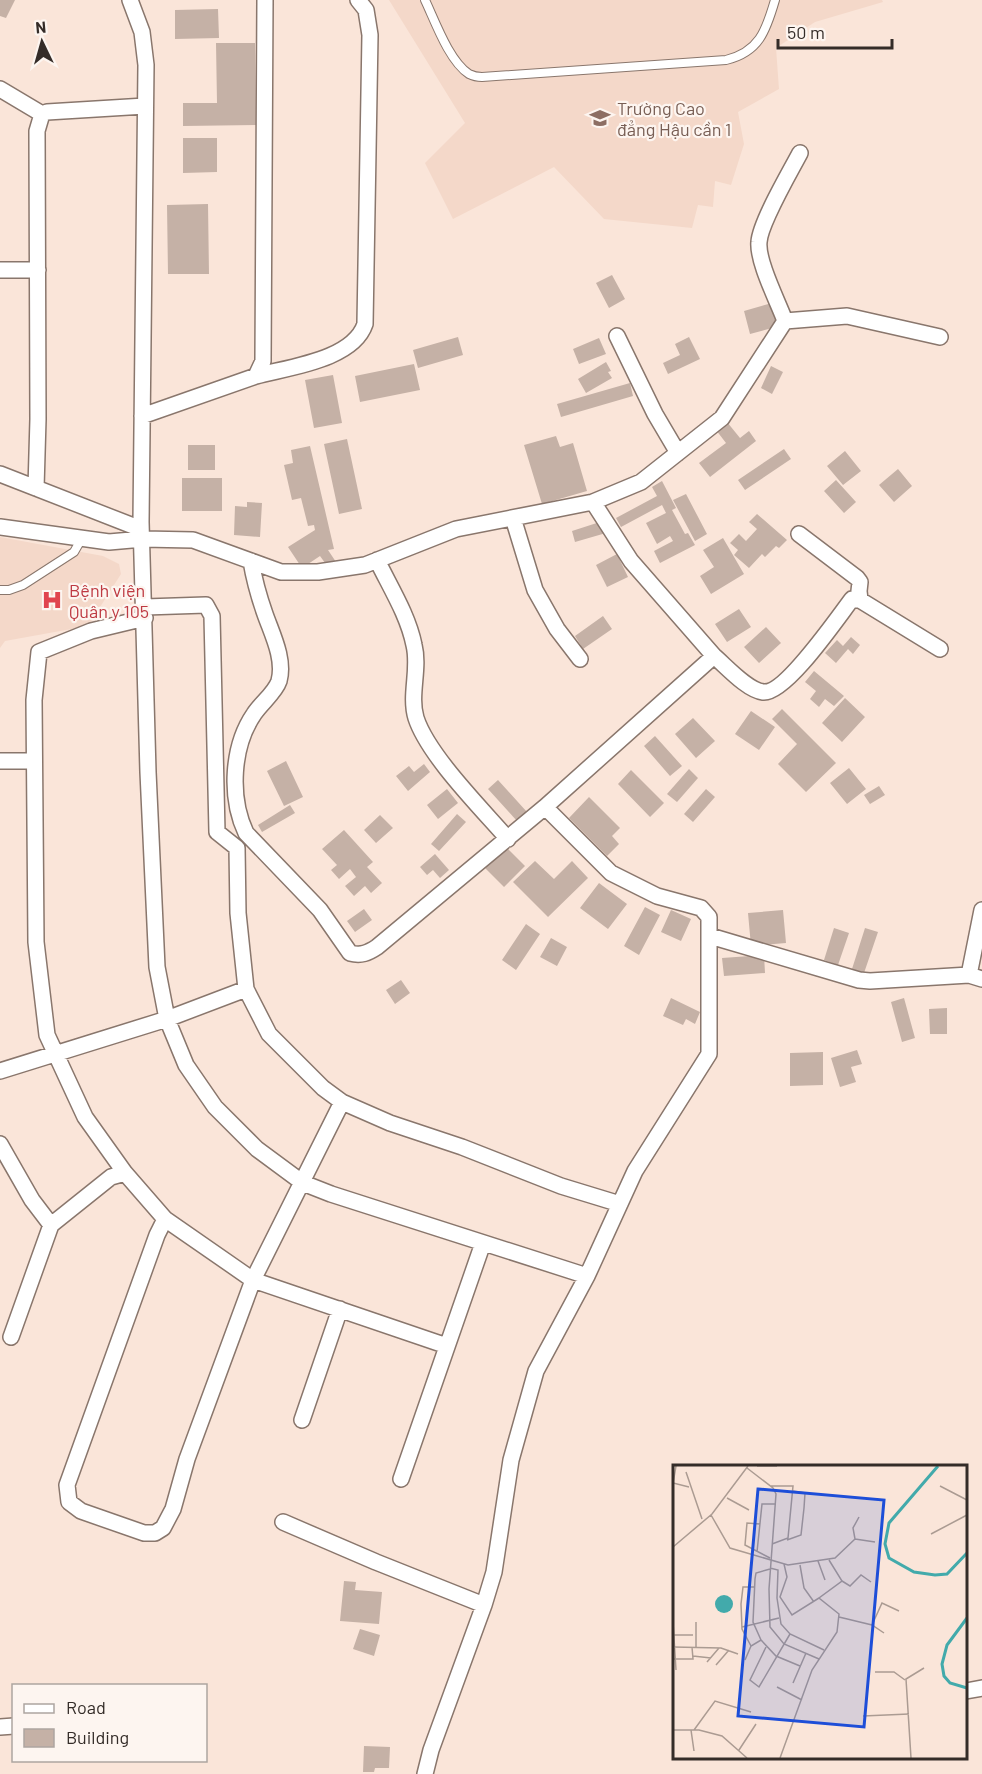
<svg xmlns="http://www.w3.org/2000/svg" width="982" height="1774" viewBox="0 0 982 1774" font-family="Barlow,sans-serif">
	<rect width="100%" height="100%" fill="#fae5d9"/>
	<!-- built -->
	<path fill="#f4d8c9" d="M389,0h493l1,2 -68,20 -39,26 3,41 -41,23 6,32 -13,41 -16,-4 -2,26 -15,-2 -6,23 -88,-9 -50,-52 -101,52 -28,-56 40,-40z
		M0,537l103,19 16,8 2,10 -33,52 -83,15 -5,7z"/>
	<!-- building -->
	<path fill="#c5b1a6" d="M0,0h15l-9,18 -6,-2z
		M218,9l1,29 -44,1v-29z
		M216,43h39l1,82 -73,1v-23h34z
		M183,138h34v34l-34,1z
		M208,204l1,70h-41l-1,-69z
		M612,275l13,24 -16,9 -13,-25z
		M772,303l7,23 -29,8 -6,-23z
		M458,337l5,18 -45,13 -5,-18z
		M689,337l11,22 -32,15 -5,-11 17,-8 -5,-11z
		M599,338l7,16 -27,10 -6,-15z
		M606,362l5,9 -3,1 4,6 -26,15 -8,-14z
		M414,364l6,26 -60,12 -5,-26z
		M771,366l12,6 -11,22 -11,-6z
		M333,375l9,48 -28,5 -9,-48z
		M630,383l3,13 -72,21 -4,-13z
		M727,422l13,16 9,-7 7,10 -46,36 -11,-14 27,-20 -10,-13z
		M556,436l4,11 13,-4 14,48 -45,13 -18,-59z
		M347,439l15,70 -23,5 -15,-70z
		M188,445h27v25h-27z
		M310,446l24,103 -6,1 8,12 -8,5 -8,-11 -18,12 -14,-21 27,-17 -1,-5 -6,1 -7,-28 -9,2 -8,-35 9,-2 -2,-13z
		M784,449l7,10 -46,31 -7,-10z
		M845,451l16,20 -18,14 -16,-19z
		M898,469l14,17 -18,16 -15,-17z
		M182,478h40v33h-40z
		M836,480l20,22 -12,11 -20,-22z
		M662,481l14,27 -4,2 13,24 3,-1 7,12 -35,18 -6,-12 19,-10 -3,-5 -13,8 -11,-21 20,-10 -4,-8 -41,22 -5,-9 41,-22 -5,-9z
		M686,494l21,40 -12,7 -22,-41z
		M247,502l15,1 -2,34 -26,-2 1,-29 12,1z
		M757,514l30,26 -8,8 -3,-2 -11,11 -3,-3 -13,14 -15,-13 4,-5 -8,-7 9,-9 7,7 11,-12 -8,-7z
		M603,521l3,12 -31,9 -3,-11z
		M723,538l21,36 -33,20 -11,-18 14,-9 -11,-17z
		M617,554l11,23 -21,10 -11,-22z
		M739,609l12,18 -24,15 -12,-18z
		M603,616l9,13 -29,20 -8,-13z
		M766,627l15,16 -22,20 -15,-16z
		M851,637l9,8 -7,9 -5,-5 -12,14 -11,-10 12,-13 6,6z
		M814,671l30,25 -10,10 -9,-7 -6,8 -9,-8 6,-8 -11,-9z
		M845,698l20,19 -23,25 -20,-19z
		M782,709l54,54 -30,29 -28,-28 19,-20 -25,-25z
		M751,711l24,16 -16,23 -24,-16z
		M693,718l22,23 -19,17 -21,-24z
		M655,736l27,30 -12,10 -26,-30z
		M286,761l17,36 -19,9 -17,-35z
		M424,764l6,8 -22,19 -12,-15 13,-10 5,6z
		M849,768l17,21 -19,15 -17,-21z
		M689,769l9,9 -21,24 -10,-8z
		M631,770l33,33 -14,14 -32,-33z
		M498,780l29,32 -10,9 -29,-32z
		M879,786l6,9 -15,9 -6,-9z
		M447,789l11,14 -20,16 -11,-14z
		M706,789l9,8 -22,25 -9,-8z
		M589,797l31,31 -8,8 7,8 -12,12 -38,-38z
		M290,805l5,8 -33,19 -4,-7z
		M457,814l9,8 -27,29 -8,-7z
		M380,815l13,13 -17,15 -12,-13z
		M344,830l29,32 -6,5 15,16 -11,10 -6,-7 -11,10 -9,-10 11,-9 -6,-8 -11,10 -8,-9 6,-5 -15,-16z
		M506,847l19,19 -21,21 -19,-19z
		M435,854l14,16 -9,8 -7,-8 -6,5 -7,-8z
		M535,861l19,18 18,-18 16,17 -40,39 -35,-35z
		M599,883l28,21 -19,25 -28,-21z
		M645,907l15,8 -21,40 -15,-9z
		M364,909l8,11 -17,12 -8,-11z
		M671,910l20,9 -10,22 -20,-9z
		M783,910l3,33 -35,3 -3,-33z
		M526,924l14,10 -24,36 -14,-10z
		M834,928l15,5 -11,32 -14,-5z
		M865,928l13,4 -14,41 -12,-4z
		M551,938l16,9 -10,19 -17,-9z
		M764,955l1,18 -41,3 -2,-18z
		M401,980l9,13 -15,11 -9,-14z
		M671,998l29,14 -5,12 -9,-5 -3,6 -20,-9z
		M904,998l11,40 -13,4 -11,-40z
		M947,1008v26h-17l-1,-25z
		M857,1050l5,14 -11,3 5,15 -16,5 -9,-29z
		M823,1052v33l-33,1v-33z
		M344,1581l12,1 -1,8 27,2 -3,32 -39,-3z
		M360,1629l20,6 -6,21 -21,-7z
		M364,1746l26,1 -1,21h-14l-1,4h-11z"/>
	<g fill="none" stroke-linecap="round" stroke-linejoin="round">
		<!-- lane casing -->
		<g stroke="#89766c" stroke-width="10">
			<path id="lane" d="M425,0c10,21 24,61 44,74 4,2 8,3 13,3l244,-17c33,-8 40,-29 49,-60
				M0,590h9l14,-5 51,-33 8,-14"/>
		</g>
		<!-- street casing -->
		<g stroke="#89766c" stroke-width="18">
			<path id="street" d="M130,0l12,32 4,33 -5,457 7,250 9,195 10,52 19,46 29,42 42,42 46,34 28,11 256,82
				M0,89l42,25
				M0,270h38
				M785,321c-7,-19 -28,-60 -26,-79 1,-19 31,-70 41,-89
				M785,321l62,-5 93,21
				M617,336l38,78 23,39
				M256,376c33,-9 97,-16 109,-52l5,-289 -4,-25 -8,-10
				M142,416l114,-40 7,-15 2,-361
				M0,474l141,55
				M36,488l2,-69 -1,-288 5,-17 5,-2 98,-6
				M513,518l22,72 22,39 23,30
				M0,527l109,15 34,-3 50,1 88,32h37l47,-7 91,-36 137,-27 48,-20 81,-64 63,-97
				M799,534l58,44 3,4 -1,9 1,9
				M377,560c13,27 31,55 37,85 6,24 -5,50 2,73 12,37 65,90 92,121
				M251,561c3,18 8,36 14,53 7,20 20,45 14,67 -4,12 -18,22 -25,33 -22,32 -25,83 -8,119l74,77 30,43c11,3 18,0 27,-6l168,-140
				M145,607l61,-2 6,11 5,216 20,16 1,65 8,76 23,45 54,54 19,14 48,21 72,24 99,39 59,18
				M714,656c12,10 33,34 49,36 22,3 75,-75 89,-93l8,1 80,49
				M0,761h34
				M710,936l149,44 11,1 99,-6 13,4
				M969,975l13,-65
				M0,1071l167,-52 79,-30
				M0,1144l32,56 19,25
				M125,1173l-40,-56 -38,-82 -11,-93 -2,-242 5,-48 52,-21 54,-13
				M165,1219l-8,16 -90,250 2,17 12,9 63,22h11l8,-5 10,-19 14,-50 66,-179 89,-178
				M11,1337l40,-112 60,-48 14,-4 40,46 88,61 194,66
				M302,1420l38,-111
				M401,1479l82,-236
				M283,1522l93,40 108,43
				M966,1691l16,-3
				M0,1727l14,-1
				M425,1774l6,-24 53,-145 10,-33 17,-112 25,-89 51,-95 48,-105 74,-117v-137l-8,-9 -44,-12 -46,-23 -66,-66 169,-151 -83,-95 -38,-59"/>
		</g>
		<!-- lane -->
		<use href="#lane" stroke="#fff" stroke-width="8"/>
		<!-- street -->
		<use href="#street" stroke="#fff" stroke-width="15"/>
	</g>
	<!-- icons -->
	<defs>
		<g id="university-bare" transform="scale(1.62)"><path d="M0-5L7-2L0 1L-7-2ZM-4 1L0 2.5L4 1V4Q0 6-4 4Z" fill="#8d6e63" stroke="#fdf5f0" stroke-width="2.5" paint-order="stroke"/></g>
		<g id="hospital-bare" transform="scale(1.62)"><path d="M-5-5h3v3.5h4V-5h3V5h-3V1.5h-4V5h-3Z" fill="#e0444e" stroke="#fdf5f0" stroke-width="2.5" paint-order="stroke"/></g>
	</defs>
	<g fill-rule="evenodd">
		<use href="#university-bare" x="600" y="118"/>
		<use href="#hospital-bare" x="52" y="600"/>
	</g>
	<g text-anchor="middle" dominant-baseline="central" stroke-width="4.5" stroke-linejoin="round" paint-order="stroke">
		<!-- education labels -->
		<g font-size="18" fill="#785e54" stroke="#fdf5f0" text-anchor="start">
			<text x="617" y="108">Trường Cao<tspan x="617" dy="21">đẳng Hậu cần 1</tspan></text>
		</g>
		<!-- health labels -->
		<g font-size="18" fill="#be3a42" stroke="#fdf5f0" text-anchor="start">
			<text x="69" y="590">Bệnh viện<tspan x="69" dy="21">Quân y 105</tspan></text>
		</g>
	</g>
	<!-- overview -->
	<g transform="translate(673 1465)">
		<rect width="294" height="294" fill="#fae5d9"/>
		<path d="M42 139a9 9 0 1 1 18 0a9 9 0 1 1-18 0Z" fill="#42aaab"/>
		<path fill="none" stroke="#42aaab" stroke-width="3" d="M265,1l-49,57 -4,21 4,14 25,14 21,3 12,-1 20,-21M294,153l-20,27 -5,19 2,12 6,7 17,5"/>
		<path fill="none" stroke="#ab9b92" stroke-width="1.5" d="M3,1l-3,17 16,4M84,1h20M74,3l26,20 3,6 -7,95 1,38 14,17 35,15M13,7l16,47M98,21h22l-5,52 -16,6M267,21l27,14M54,33l22,12M38,50l19,33 58,17 47,-7 20,-19M87,59l-13,-1 -2,22 25,13M258,69l36,-19M182,74l-2,-11 6,-11M182,74l20,3M114,75l14,-5 3,-27 1,-15 -13,-2M0,82l39,-33 36,-48M84,87l5,-48h14M145,96l7,19M111,99l3,13 -7,20 12,18 27,-17M127,100l4,23 10,14M97,103l8,2 -1,28 4,26 9,10 34,16M169,116l8,5 11,-11 10,7M166,152l33,8 12,8M0,157l3,48M23,157v25M199,160l10,-22 17,8M69,162l37,-9M0,170h20M88,175l-8,-18 2,-43 1,-6 14,-4M78,181l-9,-17 -1,-25 2,-17h11M0,182l48,1 17,6M93,182l-16,33 9,7 31,-53M20,191l18,2M0,194h20l-1,-12M72,195l6,-14 10,-6 15,16 24,10M34,197l12,-14M43,200l13,-15M202,207h19l11,8M120,218l13,-30M104,222l25,13M190,251l46,-2M0,265h26l23,6 25,22M18,265l3,21M21,265l21,-29 36,11M66,285l17,-26M107,293l32,-88 25,-38 2,-18 -20,-16 23,-17 -13,-21M238,293l-5,-79 18,-11"/>
		<path fill="#1d4ed8" fill-opacity="0.15" stroke="#1d4ed8" stroke-width="3" d="M85,24l126,11 -20,227 -126,-11z"/>
		<rect width="294" height="294" fill="none" stroke="#342c28" stroke-width="3"/>
	</g>
	<!-- legend -->
	<rect x="12" y="1684" width="195" height="78" fill="#fdf5f0" stroke="#ada5a0" stroke-width="1.5"/>
	<rect x="24" y="1704" width="30" height="9" fill="#ffffff" stroke="#ada5a0" stroke-width="1.5"/>
	<text x="66" y="1714" font-size="18" fill="#342c28">Road</text>
	<rect x="24" y="1729" width="30" height="18" fill="#c5b1a6" stroke="#ada5a0" stroke-width="1.5"/>
	<text x="66" y="1744" font-size="18" fill="#342c28">Building</text>
	<!-- north arrow -->
	<g transform="translate(42 42) rotate(355)" stroke="#fdf5f0" stroke-width="4.5" paint-order="stroke">
	<path d="M0-4.5L10 22L0 15L-10 22Z" fill="#342c28"/>
	<text y="-9" font-size="16" font-weight="bold" text-anchor="middle" fill="#342c28">N</text>
	</g>
	<!-- scale -->
	<path d="M778 39v9h114v-9" fill="none" stroke="#342c28" stroke-width="3"/>
	<text x="787" y="39" font-size="18" fill="#342c28" stroke="#fdf5f0" stroke-width="4.5" paint-order="stroke">50 m</text>
</svg>
